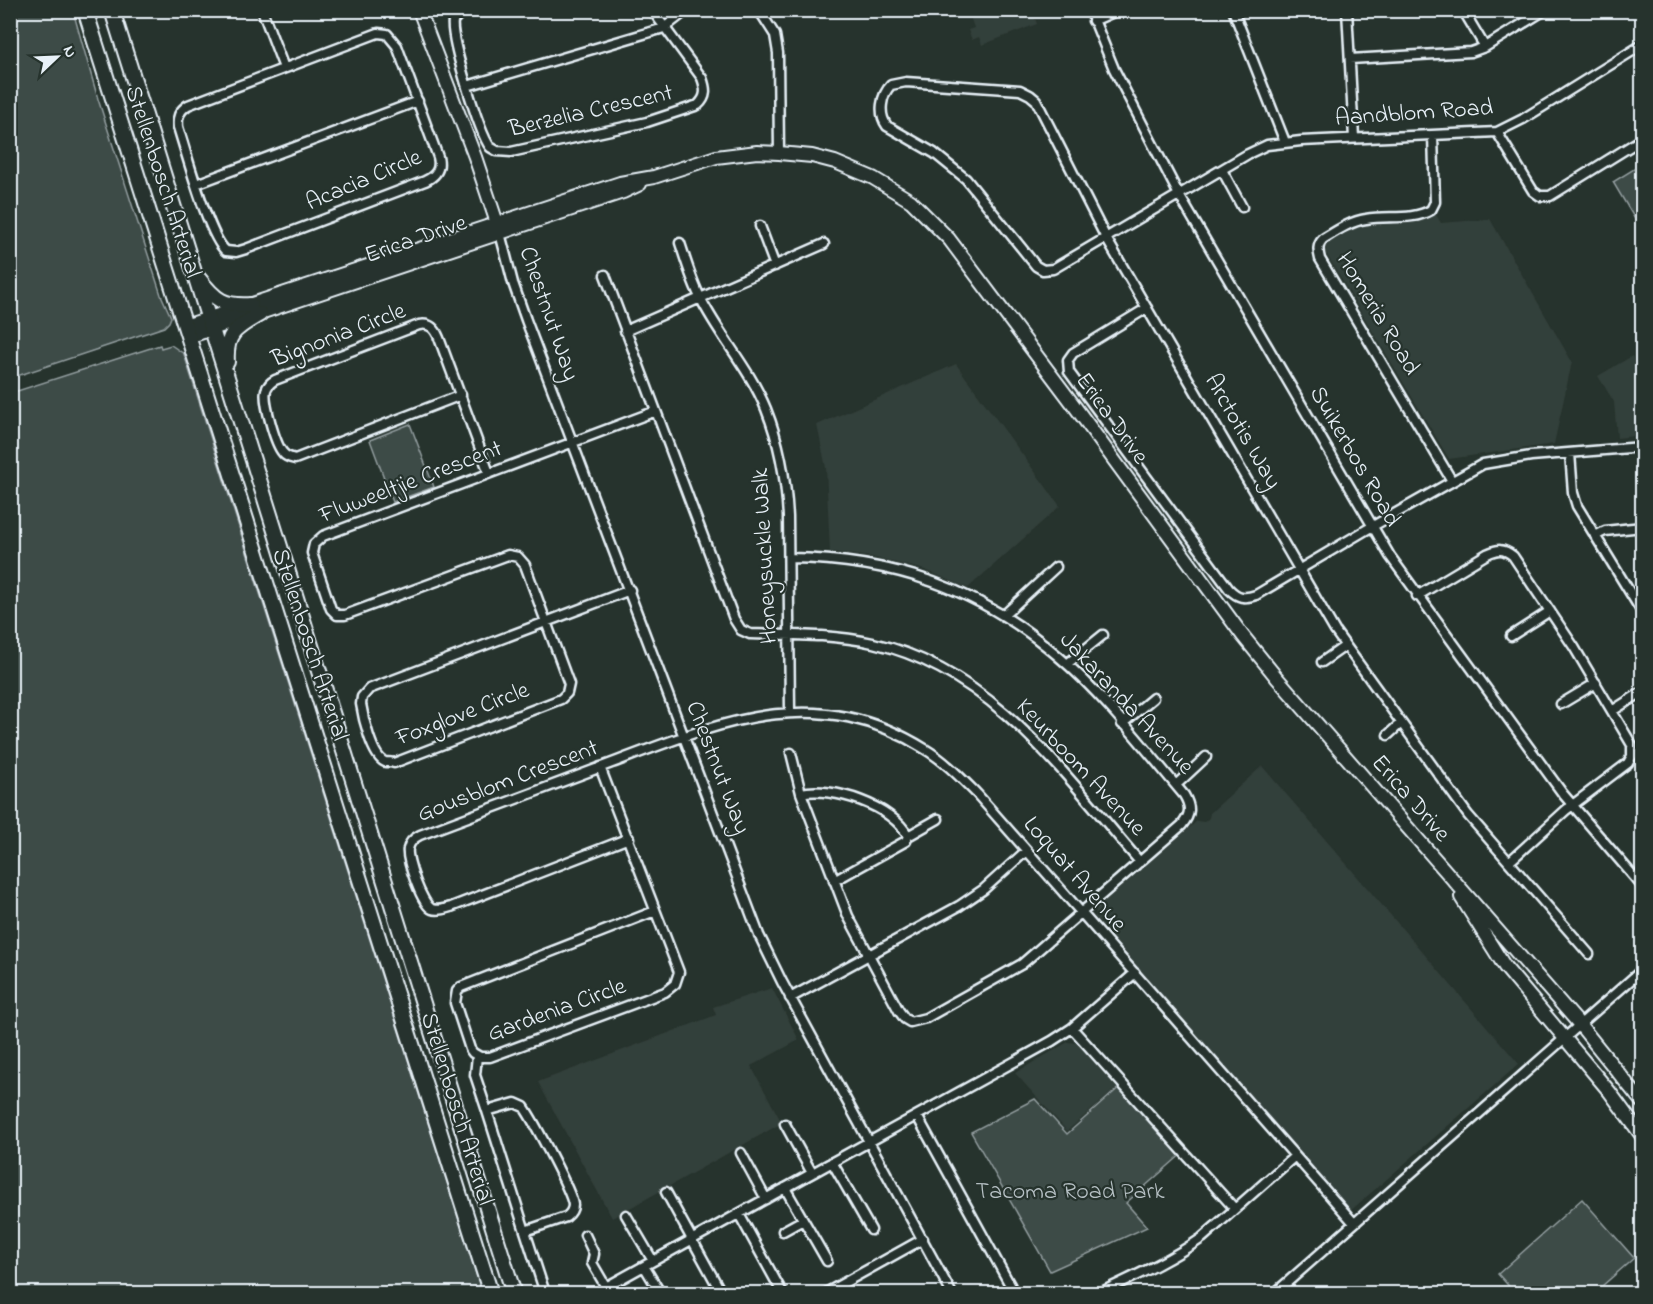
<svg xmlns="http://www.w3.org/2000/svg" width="1653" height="1304" viewBox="0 0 1653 1304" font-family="'Indie Flower',sans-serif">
	<rect width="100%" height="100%" fill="#26332d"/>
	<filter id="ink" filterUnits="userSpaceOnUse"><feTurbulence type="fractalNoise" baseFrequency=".0167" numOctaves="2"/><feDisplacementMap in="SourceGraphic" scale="12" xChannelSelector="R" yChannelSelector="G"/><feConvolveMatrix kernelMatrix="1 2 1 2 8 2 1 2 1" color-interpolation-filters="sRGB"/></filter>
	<g filter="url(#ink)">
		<!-- built -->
		<path fill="#333f3a" d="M968,11v-1l81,1 -15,5 3,8 -55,21 -3,-8 -7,3 -4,-10 6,-2z
			M1435,213l6,10 49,-4 82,143 -18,82 -105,15 -124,-207 2,-8 28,-16 15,-4 50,-4z
			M1632,356l10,17v62l-25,3 -3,-36 -16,-26z
			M956,364l104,142 -92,82 -43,-18 -54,-13 -41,-5 -4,-84 -9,-43z
			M1262,766l257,298 -170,148 -254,-295 1,-8 101,-88 7,1 5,-4 1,-5z
			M772,988l27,52 -48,26 31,57 -170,95 -74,-136 178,-67 -3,-8z
			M1068,1042l9,1 40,45 -50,43 -52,-58z"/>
		<!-- green -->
		<path fill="#3e4b47" stroke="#939ea0" stroke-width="1.5" d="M10,11h63l25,88 63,196 10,22 -2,5 -5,5 -153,51z
			M1642,164v67l-29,-49z
			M160,345l1,3 10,-3 13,9 298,939h-471v-900z
			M410,424l24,63 -41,15 -23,-62z
			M1123,1084l61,68 -58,51 21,24 -97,44 -79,-139 64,-33 32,35z
			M1582,1199l52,59 -40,35h-79l-17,-19z"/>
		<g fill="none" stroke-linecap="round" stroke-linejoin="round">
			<!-- street casing -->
			<g stroke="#e8f1f8" stroke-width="13">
				<path id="street" d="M262,10l22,58
					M464,10l-5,4 -6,7c-3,17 26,111 37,126l7,4 14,1 136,-30 51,-17c9,-8 8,-16 4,-27l-50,-68
					M759,10l16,25 3,18 1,100
					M1090,10l24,59 65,126 211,361 173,238 79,92
					M1233,10l52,132
					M1347,10l7,128
					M1463,10l22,37
					M1093,21l25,-11
					M378,33l9,1 10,12 41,111c3,12 -2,19 -13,24l-179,68 -10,3 -10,-1c-17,-13 -40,-99 -48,-124 -1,-10 1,-16 10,-22z
					M1350,59l121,-7 14,-5 60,-37
					M467,86l197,-58 23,-18
					M1497,132l36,59 7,5h10l92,-57
					M1433,135l2,67 -4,8c-19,11 -44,5 -65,9 -15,2 -30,12 -43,20 -6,6 -5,12 -3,20l132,222
					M1222,170l20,37
					M196,184l222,-83
					M760,226l15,40
					M500,233l13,50 13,37 233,615 23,47 170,312
					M680,243c6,18 12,39 21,56 19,38 49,70 65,110 14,35 20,70 22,108l2,194
					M605,275l129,344 7,11 9,4c41,1 82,0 123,9 119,27 191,131 267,219
					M1147,308l-74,45 -5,7 1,12 160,217c9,9 15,10 27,6l110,-65 117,-66 48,-8 111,-9
					M625,331l199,-87
					M461,395l-166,64c-4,-1 -9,-2 -12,-6 -8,-9 -20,-52 -17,-63 2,-5 5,-8 9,-10l144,-55c11,-2 16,3 20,13l50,135
					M1570,453l3,40 4,13 65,106
					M1595,536l10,-5 37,-4
					M789,558c103,1 191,30 269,98 45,38 88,94 126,139 7,12 7,19 -2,30l-160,139 -96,54 -16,4 -5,-3 -6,-8 -51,-95 -47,-123 -10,-40
					M630,590l-261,99 -7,8 -1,7c2,13 11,53 24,58 0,0 9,0 9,1l167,-64 6,-6 2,-9 -44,-119 -7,-8 -10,-2 -163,60h-8l-6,-6 -19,-56 2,-9 9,-8 333,-125
					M1417,596l70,-42c11,-5 16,-6 26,2l61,91 58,98v11l-4,7 -62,47 -57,52
					M1004,615l52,-48
					M1511,636l39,-25
					M1322,662l23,-16
					M1067,664l36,-29
					M1561,704l35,-21
					M1612,711l30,-19
					M1122,724l31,-26
					M1388,735l13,-12
					M600,767l79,205 -4,12 -10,8 -175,65h-10l-7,-4 -3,-4 -15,-46 2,-12 4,-4 194,-76
					M1176,785l30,-28
					M801,793c32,-7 92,13 107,43
					M629,838l-178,69c-6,2 -13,4 -19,2 -10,-4 -26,-50 -24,-60 1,-7 6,-11 12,-14 64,-24 128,-48 192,-72 109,-41 204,-82 313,-14 20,12 36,29 52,45l377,429
					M834,881l72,-40 2,-5 30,-17
					M1589,954l-121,-139 -133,-184 -229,-393 -70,-138 -6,-5 -10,-5 -114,-8 -15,3c-10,10 -13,29 -4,41l47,27 32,26 70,87 7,4 10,-1 195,-115 19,-9 34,-4 196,-9 26,-13 119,-74
					M790,998l169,-92 25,-17 42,-38
					M1072,1028l162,180
					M477,1056l-2,19 12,36 28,-8 9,4c9,13 48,85 49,98 0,6 -3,9 -7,12l-41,14 20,62
					M487,1111l38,120
					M917,1116l98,178
					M785,1124l27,49
					M741,1153l25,46
					M832,1162l39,68
					M785,1188l42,73
					M666,1192l56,102
					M739,1214l44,80
					M626,1215l27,46
					M783,1231l20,-11
					M585,1235l9,19 -2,9 14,24
					M644,1266l17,28
					M602,1294l4,-7 38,-21 408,-225 20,-13 63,-55
					M824,1294l99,-55
					M1097,1294c36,-17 72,-33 105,-56l93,-82
					M1274,1294l368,-324"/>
			</g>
			<!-- secondary casing -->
			<g stroke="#e8f1f8" stroke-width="16">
				<path id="secondary" d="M419,10l56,147 24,72
					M185,326l435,-143 34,-6 62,-20 41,-5 22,1 33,3 23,6 38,16 38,23 38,38 124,165 170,232 34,42 303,347 62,77
					M188,337l435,-145 17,-8
					M1461,897l44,70 104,124 33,45"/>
			</g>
			<!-- primary casing -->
			<g stroke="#e8f1f8" stroke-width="18">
				<path id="primary" d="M85,10l406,1284
					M112,10c133,428 266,856 402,1284
					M199,279c16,21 25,28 52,26
					M227,362c-2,-29 9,-34 33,-48"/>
			</g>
			<!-- street -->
			<use href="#street" stroke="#26332d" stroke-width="8"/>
			<!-- secondary -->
			<use href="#secondary" stroke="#26332d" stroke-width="12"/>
			<!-- primary -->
			<use href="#primary" stroke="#26332d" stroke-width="14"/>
		</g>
	</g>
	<g text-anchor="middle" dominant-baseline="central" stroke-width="4.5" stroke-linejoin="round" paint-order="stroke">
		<!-- street labels -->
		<g font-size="24" fill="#e8f1f8" stroke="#26332d">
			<text transform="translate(591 112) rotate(-13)">Berzelia Crescent</text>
			<text transform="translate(1414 114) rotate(-4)">Aandblom Road</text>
			<text transform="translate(364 181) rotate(-23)">Acacia Circle</text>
			<text transform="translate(162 182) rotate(72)">Stellenbosch Arterial</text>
			<text transform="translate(416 240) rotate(-19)">Erica Drive</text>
			<text transform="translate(548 314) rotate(71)">Chestnut Way</text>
			<text transform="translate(1377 314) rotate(59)">Homeria Road</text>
			<text transform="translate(339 336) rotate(-21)">Bignonia Circle</text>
			<text transform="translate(1111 419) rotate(54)">Erica Drive</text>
			<text transform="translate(1242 432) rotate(60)">Arctotis Way</text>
			<text transform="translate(1354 457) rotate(60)">Suikerbos Road</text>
			<text transform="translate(411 483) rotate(-21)">Fluweeltjie Crescent</text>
			<text transform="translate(766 556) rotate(-93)">Honeysuckle Walk</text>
			<text transform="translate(309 645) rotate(72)">Stellenbosch Arterial</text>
			<text transform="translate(1126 704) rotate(47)">Jakaranda Avenue</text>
			<text transform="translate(463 715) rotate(-21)">Foxglove Circle</text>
			<text transform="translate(717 768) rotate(69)">Chestnut Way</text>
			<text transform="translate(1080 768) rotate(47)">Keurboom Avenue</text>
			<text transform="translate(508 782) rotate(-21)">Gousblom Crescent</text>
			<text transform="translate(1410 799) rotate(49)">Erica Drive</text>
			<text transform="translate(1074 875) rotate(49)">Loquat Avenue</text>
			<text transform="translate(557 1011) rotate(-20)">Gardenia Circle</text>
			<text transform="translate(456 1109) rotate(73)">Stellenbosch Arterial</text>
		</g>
		<!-- park labels -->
		<g font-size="24" fill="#b5bfc3" stroke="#26332d">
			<text x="1070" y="1192">Tacoma Road Park</text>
		</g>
	</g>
	<!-- margin -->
	<rect width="1653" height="1304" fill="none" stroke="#26332d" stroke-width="36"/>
	<rect x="18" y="18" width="1617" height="1268" fill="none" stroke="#e8f1f8" stroke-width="2" filter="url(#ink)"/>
	<!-- north arrow -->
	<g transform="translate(57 57) rotate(67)" stroke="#26332d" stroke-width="4.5" paint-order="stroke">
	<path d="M0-4.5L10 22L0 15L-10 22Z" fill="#e8f1f8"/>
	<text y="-9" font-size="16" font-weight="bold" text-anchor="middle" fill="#e8f1f8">N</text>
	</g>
</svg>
